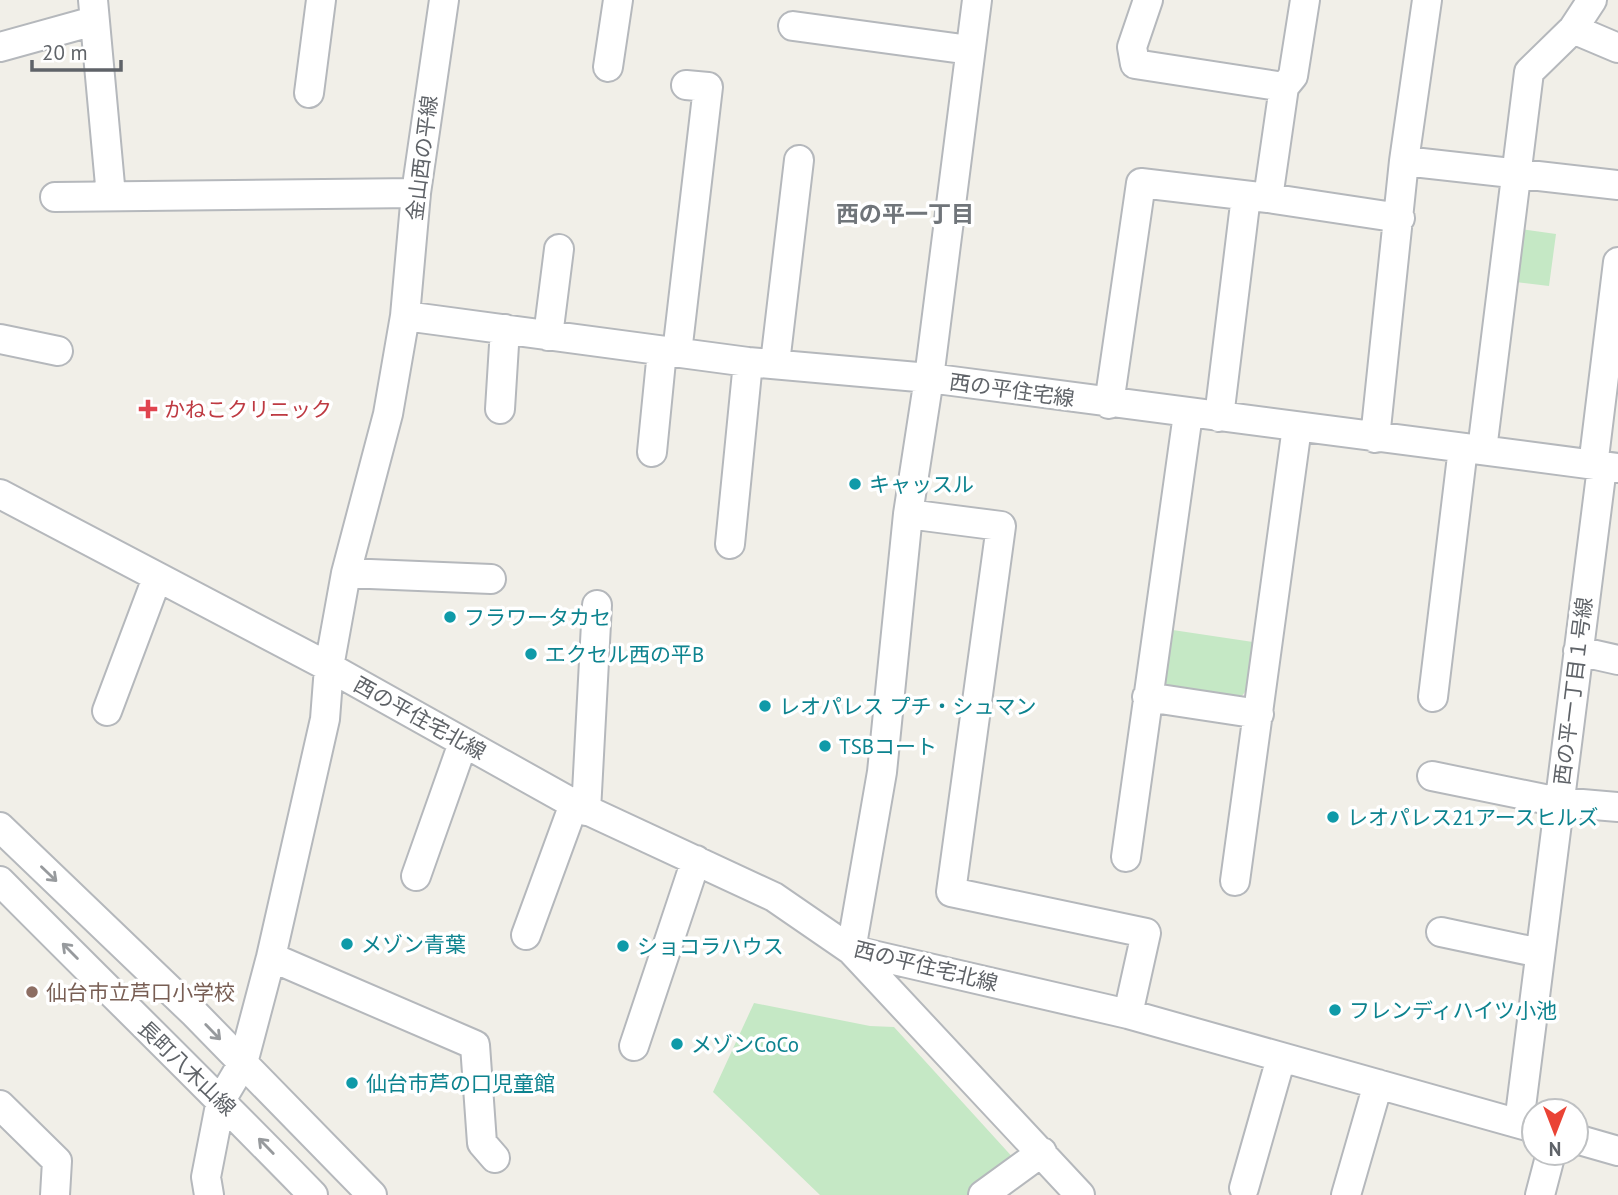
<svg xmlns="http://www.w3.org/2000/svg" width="1618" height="1195" viewBox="0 0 1618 1195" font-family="'PT Sans','Noto Sans JP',sans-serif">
	<rect width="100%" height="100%" fill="#f1efe8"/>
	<!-- green -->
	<path fill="#c5e8c5" d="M1514,228l42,6 -7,52 -42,-5z
		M1166,629l87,13 -4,45 -8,10 -72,-9 -8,-5z
		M754,1003l116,23 24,1 122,134 -48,34h-148l-107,-103z"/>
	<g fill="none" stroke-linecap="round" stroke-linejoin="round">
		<!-- minor casing -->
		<g stroke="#b5b8bc" stroke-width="32">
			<path id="minor" d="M93,0l18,196
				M977,0l-48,378 -21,136 -26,258 -31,178 229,245
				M1148,0l-16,47 3,17 149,23
				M793,26l177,24
				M1573,29l45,19
				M0,47l94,-26
				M608,67l10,-67
				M309,93l12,-93
				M1404,161l214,24
				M55,197l361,-4
				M1268,198l16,-111 9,-11 12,-76
				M405,316l343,46 181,16 689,90
				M548,336l11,-87
				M0,339l58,12
				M677,353l31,-266 -22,-2
				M775,363l24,-203
				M1109,404l32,-221 127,15 132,20
				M500,409l5,-80
				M1219,417l27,-221
				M1375,438l29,-277 23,-161
				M1482,450l47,-378 44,-43 19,-29
				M652,452l10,-101
				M1593,466l25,-204
				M0,494l329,173 17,-94 42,-159 17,-98 11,-123 28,-193
				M908,514l93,12 -50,366 195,41 -18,81
				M730,544l18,-182
				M346,573l145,6
				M1578,651l40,9
				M1147,697l112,17
				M1433,697l30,-249
				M107,711l50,-133
				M1432,776l127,26 59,5
				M586,811l11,-206
				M0,827l195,187 177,181
				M1126,857l62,-443
				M416,876l47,-133
				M0,881c104,105 210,208 313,314
				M1235,881l62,-454
				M1441,932l99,21
				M526,935l48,-131
				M271,957l204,88 7,98 13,15
				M634,1046l62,-186
				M0,1105l57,56 -2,34
				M1519,1123l83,-656
				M1576,1139l42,12
				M1244,1188l37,-130
				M209,1195l-3,-18 15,-77 22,-37 28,-106 54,-238 4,-52 245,137 200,93 77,53 277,64 406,114
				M983,1195l59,-43
				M1346,1195l32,-111
				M1540,1195l11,-42"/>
		</g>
		<!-- minor -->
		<use href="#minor" stroke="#fff" stroke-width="28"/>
	</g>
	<!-- one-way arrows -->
	<defs><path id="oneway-shaft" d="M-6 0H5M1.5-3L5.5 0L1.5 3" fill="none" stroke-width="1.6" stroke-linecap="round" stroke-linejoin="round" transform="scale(1.75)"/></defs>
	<g stroke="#979a9d">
		<use href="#oneway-shaft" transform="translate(49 874) rotate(44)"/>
		<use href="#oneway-shaft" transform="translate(70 951) rotate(-135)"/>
		<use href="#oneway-shaft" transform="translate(213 1032) rotate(46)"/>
		<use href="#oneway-shaft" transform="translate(266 1146) rotate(-134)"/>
	</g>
	<!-- markers -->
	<path fill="#e0444e" stroke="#fff" stroke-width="2.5" d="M144.5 398.5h7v7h7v7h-7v7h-7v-7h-7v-7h7z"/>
	<g fill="#0f9aa8" stroke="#fff" stroke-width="2.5">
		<circle cx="855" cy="484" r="7"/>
		<circle cx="450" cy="617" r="7"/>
		<circle cx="531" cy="654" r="7"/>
		<circle cx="765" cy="706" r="7"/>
		<circle cx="825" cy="746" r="7"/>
		<circle cx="1333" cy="817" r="7"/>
		<circle cx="347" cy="944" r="7"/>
		<circle cx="623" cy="946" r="7"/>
		<circle cx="1335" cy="1010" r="7"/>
		<circle cx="677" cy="1044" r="7"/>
		<circle cx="352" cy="1083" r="7"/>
	</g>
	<circle fill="#8d6e63" stroke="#fff" stroke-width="2.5" cx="32" cy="992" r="7"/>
	<g text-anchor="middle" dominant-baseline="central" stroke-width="7" stroke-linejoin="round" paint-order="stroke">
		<!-- street labels -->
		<g font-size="21" fill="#5f6368" stroke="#fff">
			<text transform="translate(422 158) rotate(-83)">金山西の平線</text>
			<text transform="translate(1012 390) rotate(8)">西の平住宅線</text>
			<text transform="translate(1573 691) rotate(-83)">西の平一丁目１号線</text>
			<text transform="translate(420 718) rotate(29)">西の平住宅北線</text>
			<text transform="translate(926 966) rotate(14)">西の平住宅北線</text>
			<text transform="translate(187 1068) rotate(44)">長町八木山線</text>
		</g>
		<!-- health labels -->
		<g font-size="21" fill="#be3a42" stroke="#fff" text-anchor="start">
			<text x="164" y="409">かねこクリニック</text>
		</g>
		<!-- culture labels -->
		<g font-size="21" fill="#0d838f" stroke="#fff" text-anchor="start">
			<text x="869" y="484">キャッスル</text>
			<text x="464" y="617">フラワータカセ</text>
			<text x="545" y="654">エクセル西の平B</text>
			<text x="779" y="706">レオパレス プチ・シュマン</text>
			<text x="839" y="746">TSBコート</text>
			<text x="1347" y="817">レオパレス21アースヒルズ</text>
			<text x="361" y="944">メゾン青葉</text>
			<text x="637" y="946">ショコラハウス</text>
			<text x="1349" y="1010">フレンディハイツ小池</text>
			<text x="691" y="1044">メゾンCoCo</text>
			<text x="366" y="1083">仙台市芦の口児童館</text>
		</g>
		<!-- education labels -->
		<g font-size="21" fill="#785e54" stroke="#fff" text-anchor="start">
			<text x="46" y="992">仙台市立芦口小学校</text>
		</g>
		<!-- neighbourhood labels -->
		<g font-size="23" font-weight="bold" fill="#70757a" stroke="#fff">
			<text x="905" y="213">西の平一丁目</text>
		</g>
	</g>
	<!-- north arrow -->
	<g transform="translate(1555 1132) rotate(180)"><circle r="33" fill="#ffffff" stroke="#bfc1c3" stroke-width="2"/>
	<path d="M0-5L12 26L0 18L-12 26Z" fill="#ea4335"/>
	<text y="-10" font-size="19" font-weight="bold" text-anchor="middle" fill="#5f6368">N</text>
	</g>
	<!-- scale -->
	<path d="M32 60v10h89v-10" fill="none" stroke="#5f6368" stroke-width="3.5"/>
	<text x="42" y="60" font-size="21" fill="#5f6368" stroke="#ffffff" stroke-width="5" paint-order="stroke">20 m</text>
</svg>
